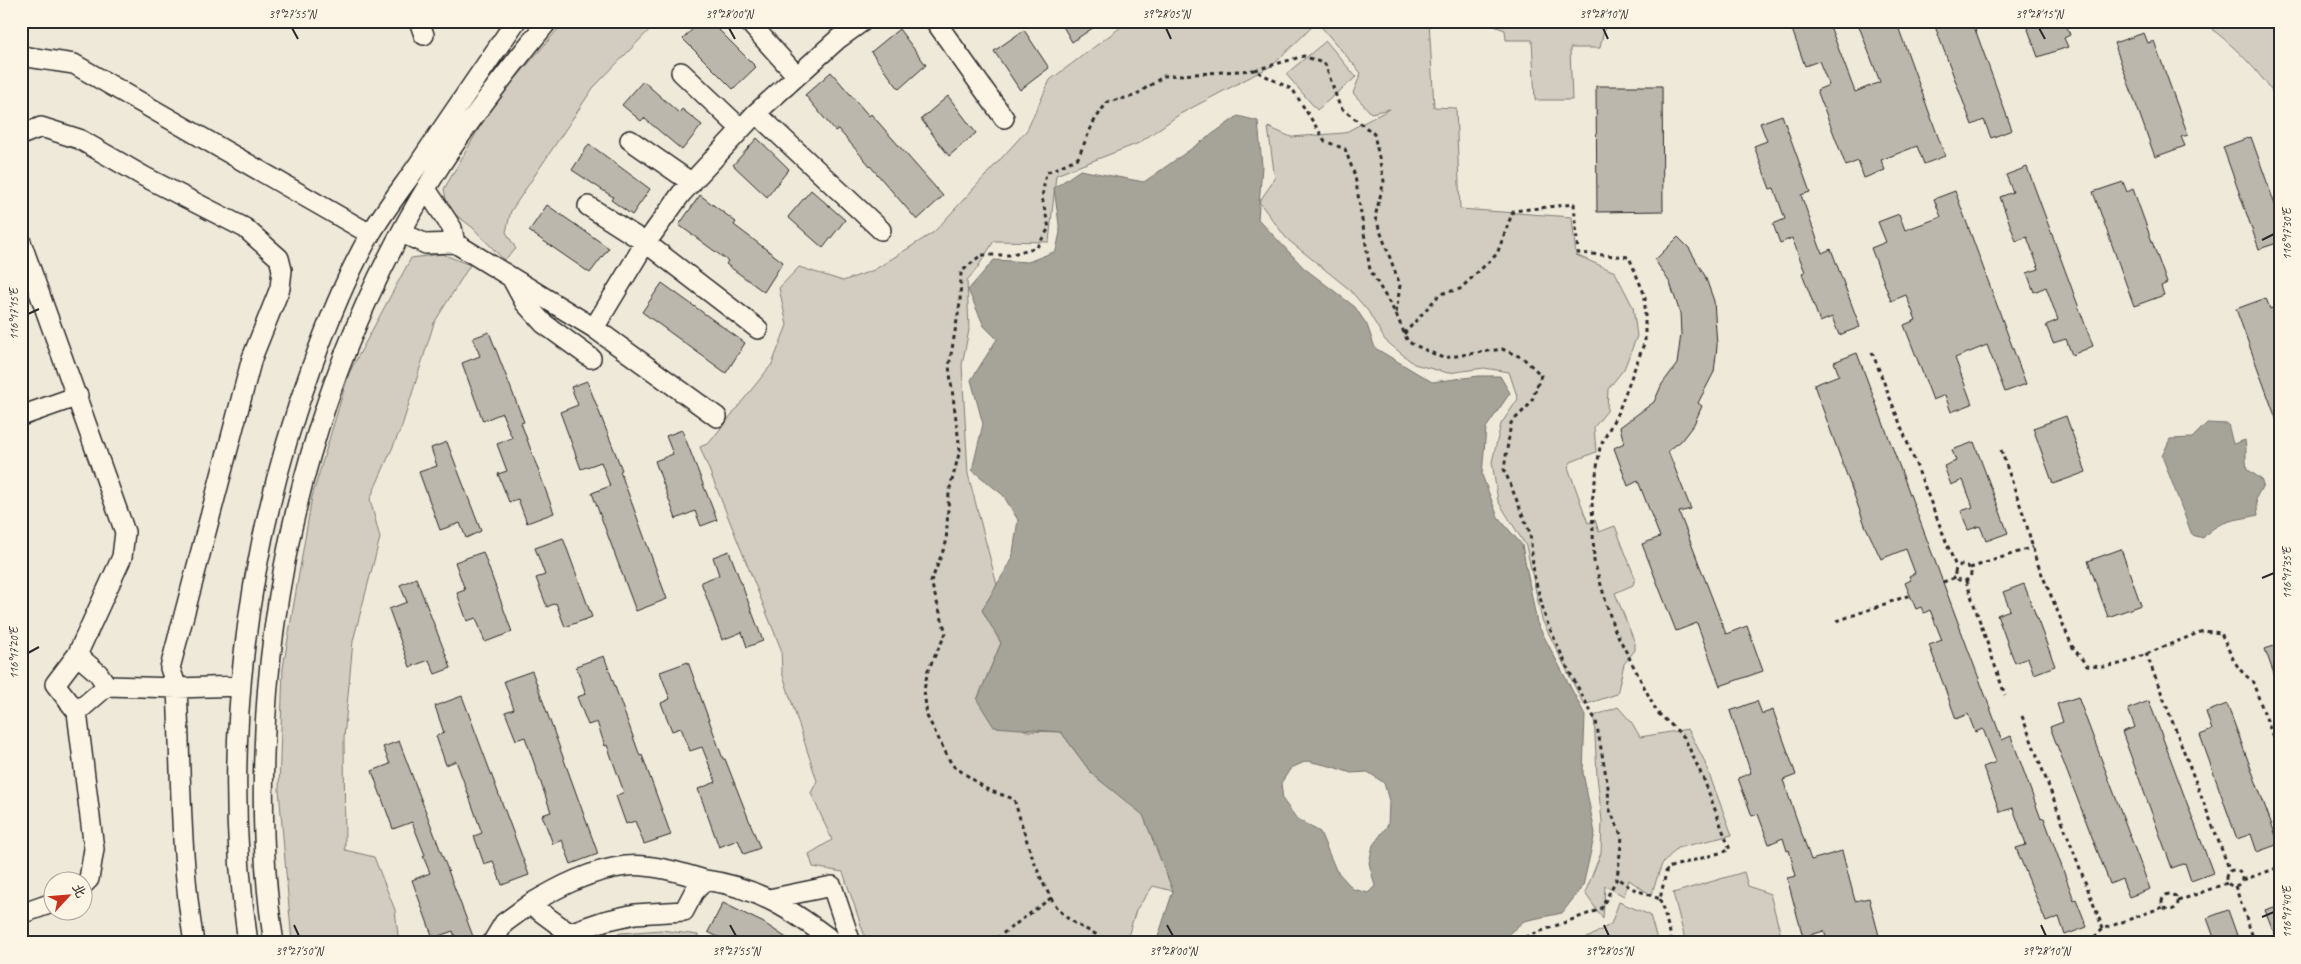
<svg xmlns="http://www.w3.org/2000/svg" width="2301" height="964" viewBox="0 0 2301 964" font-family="Caveat,'LXGW WenKai TC',sans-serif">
	<rect width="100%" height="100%" fill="#efe9da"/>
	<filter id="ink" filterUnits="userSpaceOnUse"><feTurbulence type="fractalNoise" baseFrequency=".02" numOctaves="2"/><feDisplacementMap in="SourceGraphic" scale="10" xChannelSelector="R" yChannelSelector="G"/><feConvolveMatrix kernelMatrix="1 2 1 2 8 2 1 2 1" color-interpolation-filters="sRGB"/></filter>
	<g filter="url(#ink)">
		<!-- green -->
		<path fill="#d2cdc0" stroke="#7e7c76" d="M565,21h93l-65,67 -82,123 -5,21 10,17 -12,11 -32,-33 -24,-18 -4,-20 48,-83z
			M1129,21h300l5,86 22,1 4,101 112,8 4,38 39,17 18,35 4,29 -13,33 -16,20 -1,22 -13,16 2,25 -25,10 -3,5 20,56 7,-3 4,12 16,-6 20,52 -2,7 -18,8 20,50v7l-11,14 -7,30 -33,11 -42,-85 -16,-74 -28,-45 -6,-39 9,-38 17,-25 -9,-27 -25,-4 -36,5 -34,-9 -29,-24 -17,-29 -19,-22 -62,-50 -28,-37 16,-23 -7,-52 23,10 53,-4 46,-24 -19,4 -18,-20 8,-20 -44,-51 -44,43 -93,49 -41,29 -83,32 -7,67 -55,-1 -18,29 -9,10 2,50 -7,35 6,109 29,111 -15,25 19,33 -24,57 49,31 35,1 31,42 51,40 30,77 -20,-5 -17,24 -10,33h-259l-24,-71 -30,-5 -4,-13 23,-14 -21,-47 6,-12 -35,-109 -1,-23 -81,-202 9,-4 63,-79 15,-39 -8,-37 20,-21 44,14 31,-11 60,-38 93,-102 23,-50z
			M1494,21h117l-7,9 -4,18h-30l2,52h-37l-3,-60h-26l-1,-10 -11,-4z
			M2202,21h75l3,4v79c-20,-34 -47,-59 -78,-83z
			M1326,41l30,36 -39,33 -31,-36z
			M442,254l28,11 -36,58 -32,103 -32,73 10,39 -27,103 -9,97 1,112 29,7 21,53 4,33h-107l-13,-153 4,-122 29,-171 37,-124 62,-115z
			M1618,707l14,16 8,14 48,-8 15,29 29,77 -55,13 -15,16 -11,31 -22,-15 -5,16 -19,-10 -2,33 -18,-26 16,-40 1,-32 -5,-45 -3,-60z
			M1744,872l4,14 22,8 13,49h-97l-13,-50z
			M1619,902l31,13 8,28h-85l18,-7 20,-12z
			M661,930l37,5 1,8h-109l31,-10z"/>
		<!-- water -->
		<path fill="#a6a399" stroke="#75736d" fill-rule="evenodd" d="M1238,116l20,5 4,45 -4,53 46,49 51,39 12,18 8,23 57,34 47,-6h21l10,17 -24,35 -4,47 16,42 24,28 15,78 48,92 -2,58 12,60 -12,53 -21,27 -38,8 -26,22h-342l17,-52 -30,-76 -51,-41 -31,-42 -67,-5 -17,-27 24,-57 -19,-33 30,-51 6,-39 -15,-25 -31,-25 11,-46 -12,-44 26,-41 -13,-13 -16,-36 26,-30 34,2 28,-11 4,-19 -6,-44 26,-18 64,12zM1307,761l23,5 21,7 17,-1 16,11 5,18 -1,24 -15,20 -4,18 6,23 -7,7 -15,-4 -17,-19 -16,-38 -23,-13 -14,-19 -2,-17 10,-15z
			M2207,423l21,1 5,20 12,-4c2,10 0,19 2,29l14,10 2,6 -7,13 2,17c-23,6 -39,4 -55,23l-11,-3 -30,-79 8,-17 22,-1z"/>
		<!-- building -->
		<path fill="#bcb7ac" stroke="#2b2b2b" d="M700,21h10l46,46 -23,22 -50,-50z
			M1060,21h43l-31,21z
			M1789,21h39l27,71 25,-10 -23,-61h39l49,135 -21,8 -7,-18 -36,14 4,10 -21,8 -6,-17 -12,5 -29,-76 12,-5 -10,-24 -14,5z
			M1933,21h39l40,109 -21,8 -7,-18 -12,5z
			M2025,21h40l5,14 -6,3 4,9 -30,10z
			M899,29l27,36 -27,24 -28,-37z
			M1024,30l25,38 -29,22 -26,-39z
			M2144,33l4,10 6,-2 34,94 -7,2 4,9 -30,11 -41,-114z
			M831,72l38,44 2,-2 72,82 -26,24 -79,-91 -3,2 -30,-36z
			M643,81l36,32 3,-4 20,16 -20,25 -38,-32 -3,3 -19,-16z
			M1596,86h66l1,125 -66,1z
			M948,96l28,37 -27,23 -28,-37z
			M1782,115l28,77 -9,3 21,58 9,-4 29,78 -21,8 -7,-18 -12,5 -18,-49 3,-1 -13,-34 -12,5 -7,-19 12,-5 -11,-31 -4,1 -16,-43 13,-5 -7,-18z
			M2251,137l29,82v23l-21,7 -36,-102z
			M757,138l32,31 -22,28 -34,-32z
			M589,144l61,45 -18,26 -21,-15 2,-3 -41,-27z
			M2027,167l66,179 -21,9 -6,-16 -13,4 -7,-18 12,-5 -12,-33 -12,5 -7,-19 12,-4 -12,-32 -11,4 -16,-44 13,-5 -7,-17z
			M2123,182l4,10 6,-3 34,94 -6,3 3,9 -30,11 -41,-114z
			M811,190l34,30 -22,28 -35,-31z
			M1955,191l71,193 -21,8 -18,-47 -32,13 17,46 -21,8 -6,-17 -12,5 -29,-75 12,-5 -10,-25 -15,6 -20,-53 15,-6 -8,-20 21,-8 6,16 36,-13 -7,-18z
			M700,195l36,27 -2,3 49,37 -19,30 -38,-28 2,-3 -49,-36z
			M547,205l62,43 -19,25 -61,-42z
			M1678,237l11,11 16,28 9,25 3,45 -3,26 -16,31 4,3 -8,18 -13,17 -13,10 23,58 -12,3 47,122 21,-8 16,45 -43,15 -23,-63 -21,8 -34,-87 18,-7 -22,-56 -10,5 -14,-38 10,-5 -4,-16 34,-25 8,-18 15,-20 4,-30 -1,-21 -10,-30 -15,-23z
			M662,283l83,60 -19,30 -84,-61z
			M2266,298l4,11 6,-3 4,10v108h-2l-42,-115z
			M489,332l35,90 -3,1 33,90 -27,10 -9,-24 -9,3 -11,-28 9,-3 -10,-27 15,-6 -10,-25 -19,8 -21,-58 18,-7 -7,-18z
			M1857,353l145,387 9,-4 30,83 3,-1 30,82 2,-1 11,28 -22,8 -6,-18 -13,5 -30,-74 10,-3 -13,-37 -13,4 -17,-45 13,-5 -13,-33 -8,3 -7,-18 -12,5 -27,-74 13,-5 -12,-30 -6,3 -3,-6 -5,2 -11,-26 6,-3 -2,-4 6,-3 -9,-24 -25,10 -16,-34 -51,-140 25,-10 -5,-13z
			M587,381l35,89 -2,1 47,128 -31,12 -44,-118 18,-7 -9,-24 -20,7 -21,-57 18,-7 -7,-18z
			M2066,416l20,56 -33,12 -20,-56z
			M682,430l35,90 -16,6 -6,-15 -19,8 -21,-58 18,-7 -7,-18z
			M447,442l34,89 -15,7 -6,-15 -20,7 -21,-58 18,-6 -6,-18z
			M1974,442l34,91 -22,8 -6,-15 -12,4 -7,-19 12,-4 -10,-27 -12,5 -7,-19 12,-5 -4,-11z
			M563,538l29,79 -27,10 -9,-24 -9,4 -11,-29 9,-3 -10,-27z
			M2121,549l20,56 -33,12 -20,-56z
			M729,551l34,90 -16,6 -5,-15 -20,8 -21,-58 18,-7 -6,-18z
			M483,552l29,80 -27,10 -9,-24 -9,3 -10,-28 8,-3 -10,-28z
			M416,578l35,90 -16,6 -6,-14 -19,7 -21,-58 18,-7 -7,-17z
			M2024,584l31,82 -21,8 -6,-16 -13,5 -18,-48 13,-5 -7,-18z
			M2280,644v41h-2l-13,-36z
			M604,656l36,100 2,-1 29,80 -27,9 -9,-23 -9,3 -10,-28 8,-4 -17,-47 -2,1 -8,-24 -9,3 -11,-28 9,-3 -10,-28z
			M688,662l35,97h2l35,89 -16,6 -6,-14 -19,7 -21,-58 18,-7 -14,-35 -12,4 -9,-23 -9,3 -11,-28 9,-4 -10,-27z
			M532,671l66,183 -27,10 -9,-24 -9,4 -11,-29 9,-3 -26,-75 -9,3 -11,-28 9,-3 -10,-28z
			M462,696l67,179 -27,10 -9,-24 -9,3 -10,-28 8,-3 -17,-48 -9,-24 -10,4 -10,-29 8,-3 -9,-27z
			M2078,697l72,192 -21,8 -7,-18 -12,5 -60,-157 13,-5 -6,-18z
			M1757,701l5,13 11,-4 23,65 -13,5 28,80 31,-9 13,50 14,-3 12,45h-53l-4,-12 -21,6 -16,-59 9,-2 -7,-26 -2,1 -4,-13 -14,6 -11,-30 -6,2 -14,-38 13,-5 -21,-62z
			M2149,701l64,172 -22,8 -6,-18 -13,5 -50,-136 13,-5 -7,-18z
			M2227,704l52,140 -22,8 -6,-18 -14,5 -37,-104 12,-5 -6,-18z
			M399,741l75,198 -9,4h-8l-4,-12 -20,7 -21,-58 18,-7 -7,-17 2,-1 -13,-33 -19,7 -21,-58 18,-7 -7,-17z
			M723,903l41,20 30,20h-64l-22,-11z
			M2280,905v38h-2l-13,-33z
			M2228,910l10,28 -11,5h-11l-9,-25z"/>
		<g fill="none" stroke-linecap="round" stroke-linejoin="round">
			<!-- minor casing -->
			<g stroke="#2b2b2b" stroke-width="22">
				<path id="minor" d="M419,21l5,14
					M748,21l49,55
					M935,21l69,97
					M21,56l53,8 296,170
					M681,72l60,57
					M756,113l125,117
					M21,135l20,-8 38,12 66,38 100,51 34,30 3,12 -2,18 -28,70 -82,310 7,20c4,85 3,171 17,255
					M630,140l62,43
					M588,206l58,37 112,86
					M402,233l24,11 29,-1 -3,-15 -26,-39
					M21,242l104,290 -3,25 -45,98
					M455,243l139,85 123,89
					M512,279l13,24 18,20 48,35
					M594,328l47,-78 40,-56 75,-81 82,-74 25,-18
					M21,416l57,-20
					M107,686l-9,-13 -21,-18 -22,29 22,28 30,-26 70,2 64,-2
					M77,712l17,137 -5,30 -7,7
					M769,899l63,-13 19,57
					M530,904c30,-18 61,-34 96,-38 23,-3 56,7 79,14
					M21,914l31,-11
					M248,943c-28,-194 -3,-394 64,-577 16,-44 34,-90 58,-131 14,-24 32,-47 48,-70 32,-48 65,-96 98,-144
					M274,943c-10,-62 -12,-126 -10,-189 6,-202 62,-404 169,-577 34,-55 74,-106 115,-156
					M492,943l12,-20 26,-19 39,29 35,-12 31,-7 49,-3 10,-19 11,-12c52,7 89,31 130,63"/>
			</g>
			<!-- path -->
			<path stroke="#2b2b2b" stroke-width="3" stroke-dasharray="4 4" stroke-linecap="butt" d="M1255,70l49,-14 21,8 15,43 34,27 10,47 -9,36 25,68 -4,29
				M1404,334l36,-40 20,-5 37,-35 16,-43 61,-7 4,49 51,4 16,39v45l-26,69 -19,37 -8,55 2,59 19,65 44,86 27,25 20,43 26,70 -63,18 -7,31 -29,-11 -14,-10
				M1872,352l84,215
				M2001,450l24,69 11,41 36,86 15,20 17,1 20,-4 79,-32 18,2c8,17 15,38 31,47l28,76
				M1955 573a8 8 0 1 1 16 0a8 8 0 1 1-16 0Z
				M1970,568l63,-21
				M1966,581l39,114
				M1943,582l13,-5
				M1837,621l73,-26
				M2146,653l84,218
				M2022,716l81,213
				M2226 878a8 8 0 1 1 16 0a8 8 0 1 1-16 0Z
				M2243,880l37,-13
				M2235,886l20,57
				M2162 902a8 8 0 1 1 16 0a8 8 0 1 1-16 0Z
				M1660,899l13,44
				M2178,901l49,-18
				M990,943l61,-45
				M1110,943c-13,-10 -28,-14 -40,-23 -28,-19 -46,-89 -56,-121l-26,-9 -36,-25 -25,-49 -3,-26 4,-20 18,-37 -15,-51 15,-39 3,-51 11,-42 -11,-84 11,-63 1,-31 20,-17h28l28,-8 12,-19 -7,-30 4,-25 32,-15 15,-35 14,-21 27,-6 30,-20 90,-6 39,20 32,51 20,8 10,27 15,94 26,44 12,28 35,16 59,-9 21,9 18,17 -10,28 -20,20 -7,46 26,64 4,42 12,45 23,51 27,50 12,66 1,21 13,29 -5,41 -16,31 -92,34
				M2088,943l15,-14 60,-22"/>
			<!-- minor -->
			<use href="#minor" stroke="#fcf5e5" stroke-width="19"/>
		</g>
	</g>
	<!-- ticks -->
	<path fill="none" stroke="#2b2b2b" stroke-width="2" d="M292,28l6,11M729,28l6,11M1166,28l5,11M1603,28l5,11M2039,28l6,11M2262,240l12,-6M28,314l11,-5M2262,578l12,-5M28,653l11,-6M2262,917l12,-5M294,925l5,11M730,925l6,11M1167,925l6,11M1604,925l5,11M2041,925l5,11"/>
	<!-- margin -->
	<rect width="2301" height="964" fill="none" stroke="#fcf5e5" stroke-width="55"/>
	<!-- north arrow -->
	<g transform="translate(68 896) rotate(64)"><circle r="24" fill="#fcf5e5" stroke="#a8a49b"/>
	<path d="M0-4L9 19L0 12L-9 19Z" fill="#c8321e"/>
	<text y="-8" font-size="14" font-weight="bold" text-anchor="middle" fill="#2b2b2b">北</text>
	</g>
	<rect x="28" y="28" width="2246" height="908" fill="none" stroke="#2b2b2b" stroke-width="2"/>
	<g font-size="12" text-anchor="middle" fill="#2b2b2b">
		<text x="292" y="18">39°27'55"N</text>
		<text x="729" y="18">39°28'00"N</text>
		<text x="1166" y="18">39°28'05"N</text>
		<text x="1603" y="18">39°28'10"N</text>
		<text x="2039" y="18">39°28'15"N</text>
		<text transform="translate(2287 234) rotate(-90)" y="4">116°17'30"E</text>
		<text transform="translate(14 314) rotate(-90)" y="4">116°17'15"E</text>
		<text transform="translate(2287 573) rotate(-90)" y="4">116°17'35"E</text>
		<text transform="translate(14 653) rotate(-90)" y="4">116°17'20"E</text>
		<text transform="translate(2287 912) rotate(-90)" y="4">116°17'40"E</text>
		<text x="299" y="955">39°27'50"N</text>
		<text x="736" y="955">39°27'55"N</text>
		<text x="1173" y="955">39°28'00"N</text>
		<text x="1609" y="955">39°28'05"N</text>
		<text x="2046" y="955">39°28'10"N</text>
	</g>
</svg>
